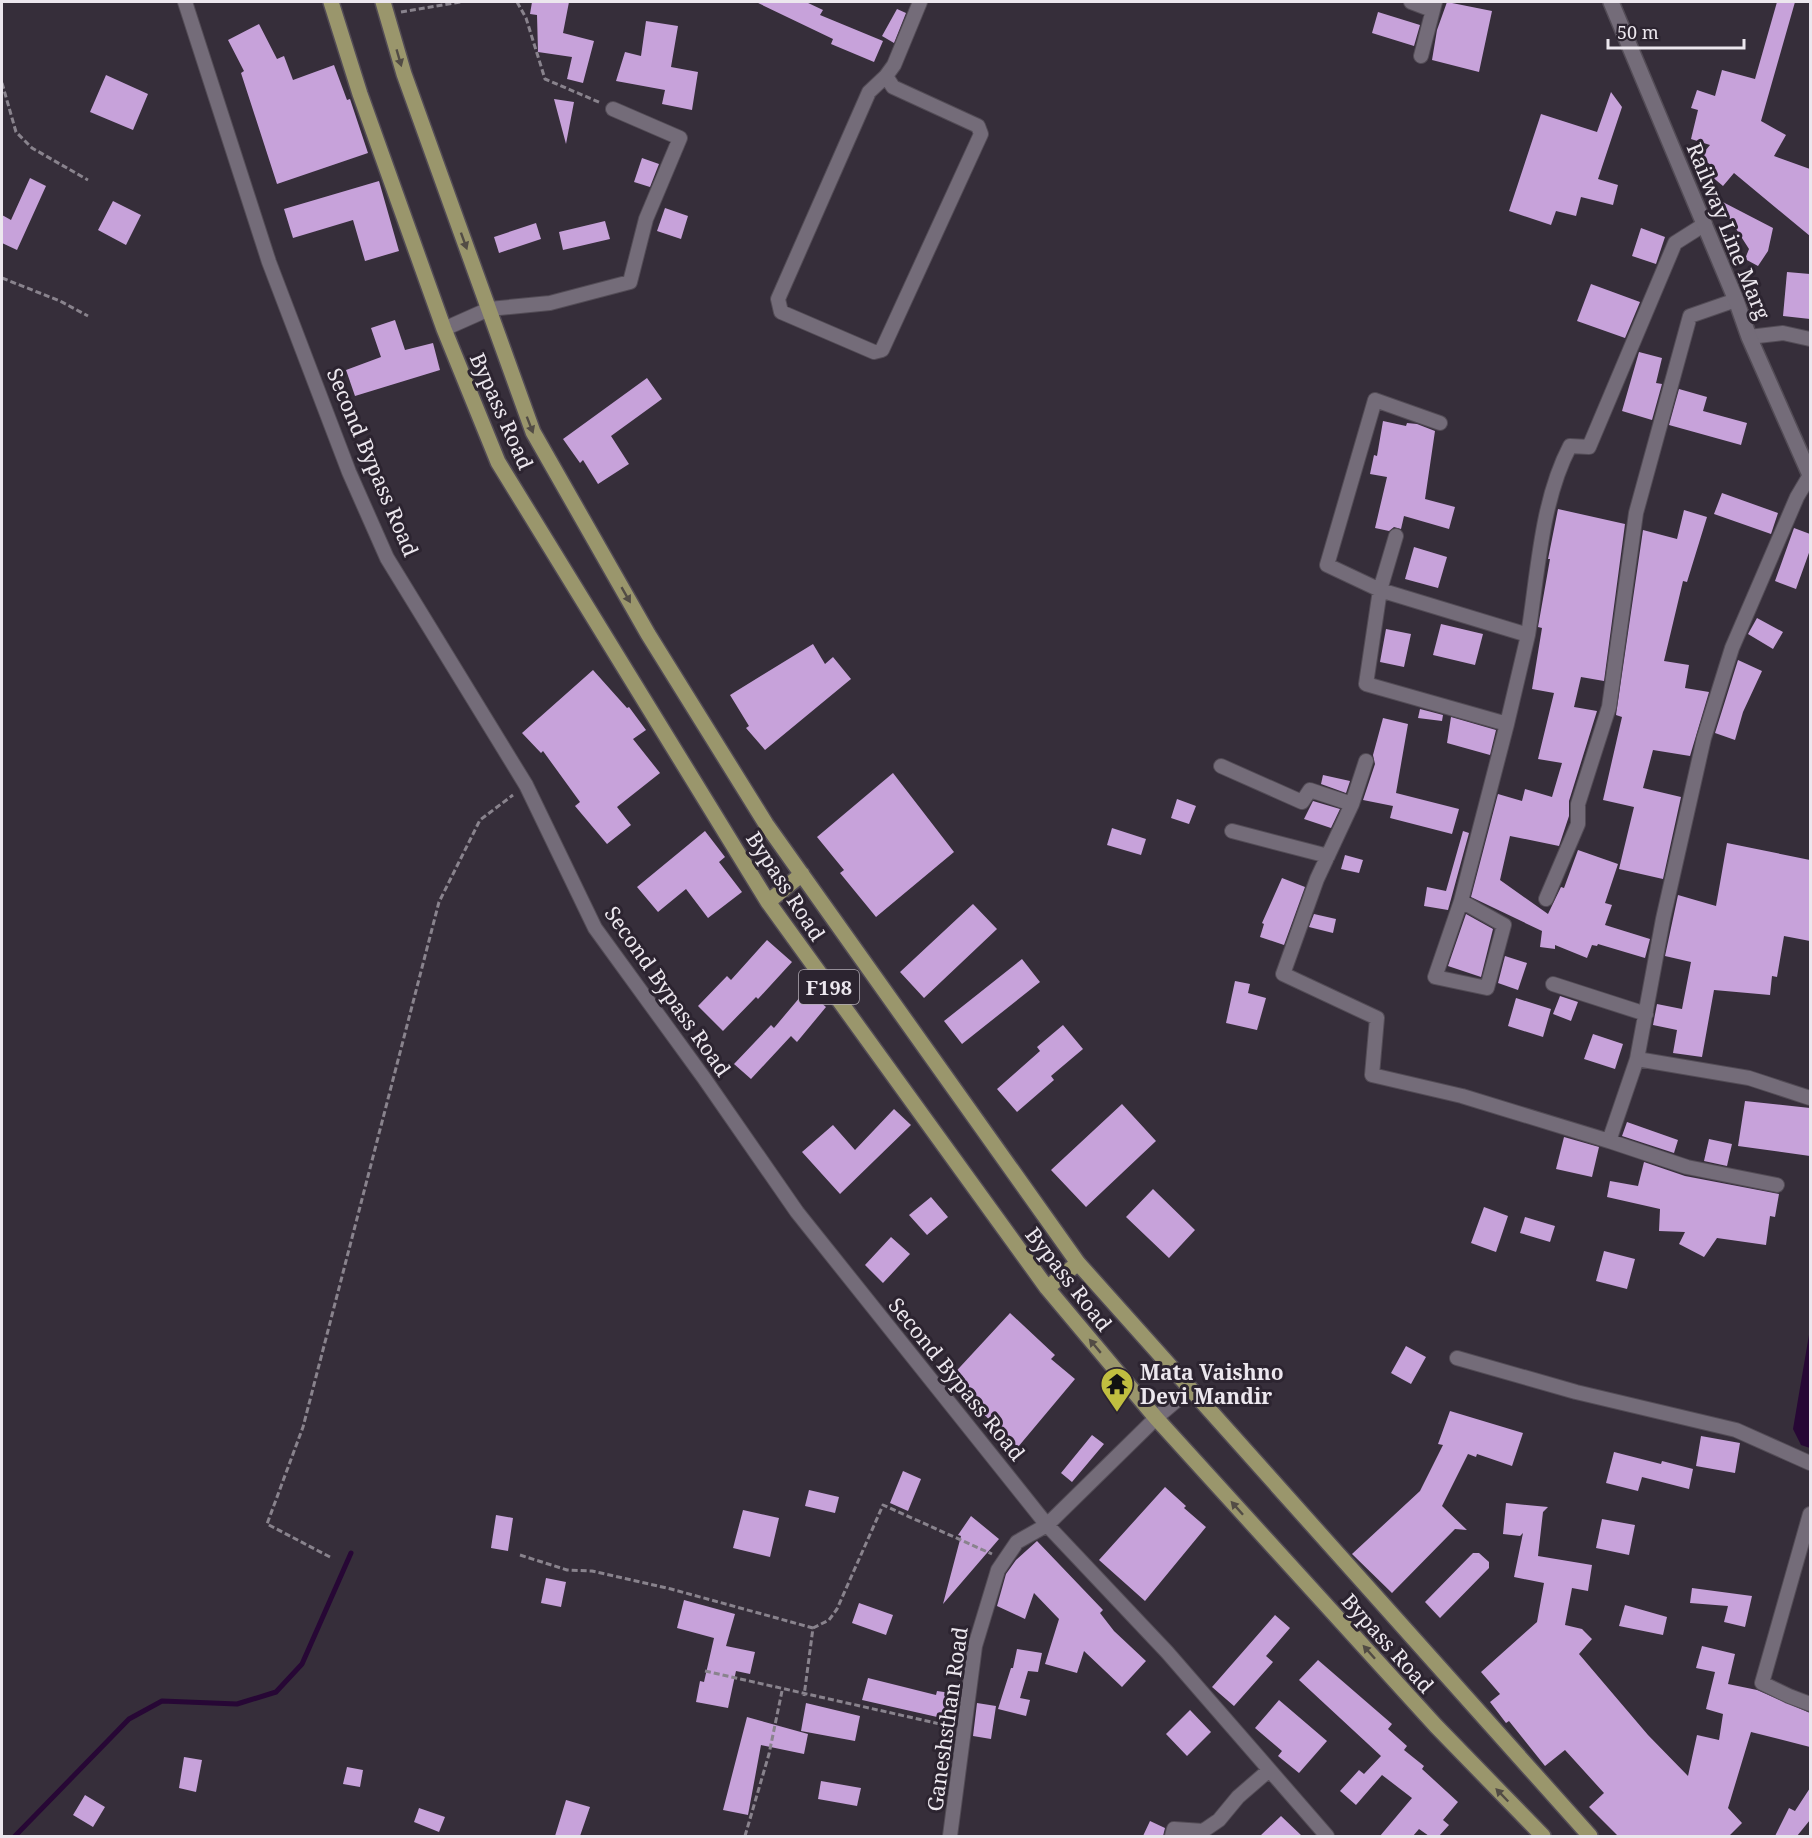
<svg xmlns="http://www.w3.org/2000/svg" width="1812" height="1838" viewBox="0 0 1812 1838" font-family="'Noto Serif',serif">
	<rect width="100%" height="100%" fill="#362e3a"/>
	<!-- water -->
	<path fill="#270735" d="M1810,1329v119l-9,-3 -8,-16z"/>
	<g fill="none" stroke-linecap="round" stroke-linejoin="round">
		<!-- stream -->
		<path stroke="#270735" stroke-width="5" d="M15,1836l114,-117 33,-18 75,3 39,-12 26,-28 49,-111"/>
	</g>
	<!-- building -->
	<path fill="#c7a2da" d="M532,2h37l-6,31 31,8 -11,42 -16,-4 5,-22 -34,-5 -1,-37 -7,-1z
		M756,2h50l17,8 -3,5 63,26 -9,21 -43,-18 2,-5z
		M1447,2l45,9 -13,61 -47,-12 5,-30z
		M1777,2h18l-34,119 25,14 -12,21 36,13v67l-76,-63 -11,13 -13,-11 5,-7 -15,-11 10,-12 -19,-6 7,-29 -7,-2 6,-18 18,6 7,-26 33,9z
		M897,9l9,4 -12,30 -12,-7z
		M1378,12l42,13 -6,21 -42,-13z
		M646,21l32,5 -7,41 27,5 -6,38 -30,-6 3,-14 -49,-9 9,-29 16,4z
		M259,24l18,35 7,-3 9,24 41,-15 13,35 3,-1 18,54 -91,31 -36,-111 3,-2 -16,-31z
		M106,75l42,19 -15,36 -43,-18z
		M1611,92l11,15 -24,72 20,6 -5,20 -32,-8 -5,19 -20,-5 -5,14 -42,-14 32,-97 56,18z
		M554,99l20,3 -8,42z
		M642,158l17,6 -9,23 -16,-5z
		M30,178l16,8 -29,64 -15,-7v-28l9,5z
		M379,181l20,70 -34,10 -12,-41 -60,18 -9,-29z
		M1717,199l56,29 -5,23 -10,15 -13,-7 4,-10z
		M113,201l28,14 -15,30 -28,-15z
		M665,208l23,8 -7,23 -24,-8z
		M605,221l5,18 -47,11 -4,-18z
		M536,223l5,16 -42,14 -5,-16z
		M1641,228l24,9 -9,27 -24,-8z
		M1787,272l23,2v45l-27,-3z
		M1591,284l49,18 -15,36 -48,-17z
		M395,320l10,30 28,-7 7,27 -85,26 -9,-26 35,-13 -10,-29z
		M1639,352l23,6 -6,25 6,1 -10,36 -30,-9z
		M647,378l15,21 -51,37 18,28 -31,20 -15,-24 -3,3 -17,-24z
		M1679,389l28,8 -4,14 44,12 -6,22 -72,-20z
		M1383,421l23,5 1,-3 10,1 18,7 -10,68 30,8 -6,22 -45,-13 -3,13 -7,-2 -5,4 -14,-3 12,-51 -17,-3 4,-19 3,1z
		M1722,493l56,20 -7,21 -57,-20z
		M1558,509l67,15 -21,157 -23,-4 -7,30 23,4 -28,90v15l-10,30 -49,-10 -10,44 48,34 13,-27 3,1 14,-38 40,14 -13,39 7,2 -7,20 45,14 -5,19 -47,-14 -1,2 -5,-1 -5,13 -32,-13v4l-15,-2 2,-16 -71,-34 27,-103 24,7 3,-12 27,8 10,-34 -24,-4 16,-66 -22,-4 10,-61 -4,-1 12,-68h-2z
		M1684,510l23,7 -20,65 -4,-1 -19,80 25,4 -4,23 24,4 -19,64 -37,-6 -10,38 38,9 -18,82 -44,-10 15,-62 -31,-7 19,-83 -6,-2 27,-185 34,9z
		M1794,528l16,6v16l-14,39 -21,-8z
		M1414,547l33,10 -9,31 -33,-9z
		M1757,618l26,14 -10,17 -25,-15z
		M1441,624l42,10 -8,31 -42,-10z
		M1386,629l25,5 -7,33 -24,-5z
		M813,644l12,20 8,-7 18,22 -86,71 -19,-22 3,-2 -19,-31z
		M1738,660l24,11 -19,41 -8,28 -20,-7z
		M593,670l34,38 2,-1 17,23 -13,9 27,34 -43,34 14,18 -24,19 -32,-38 5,-4 -37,-51 -2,2 -19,-20z
		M1420,709l23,6 -1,6 -24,-3z
		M1451,717l45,13 -6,25 -43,-12z
		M1383,718l25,6 -12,69 63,16 -7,25 -62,-16 3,-12 -30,-6 12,-36 -2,-9z
		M893,773l61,79 -78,65 -36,-44 4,-3 -27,-33z
		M1323,775l27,6 -4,12 -25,-9z
		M1177,799l19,7 -7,18 -18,-6z
		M1313,801l27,8 -9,19 -27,-9z
		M1112,828l34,11 -5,16 -34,-10z
		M705,831l20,26 -6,5 23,30 -34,26 -22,-29 -28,23 -21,-25z
		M1463,831l6,2 -21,77 -24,-4 3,-19 19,4z
		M1727,843l83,17v81l-26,-5 -7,41 -5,-1 -2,19 -56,-5 -12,67 -29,-4 4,-23 -24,-5 4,-21 25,5 9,-47 -26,-6 13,-61 38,11z
		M1345,855l18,5 -4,13 -18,-4z
		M1282,878l23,9 -21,58 -24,-8 4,-13 -2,-1z
		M973,904l24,25 -73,69 -24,-26z
		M1314,914l22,5 -3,14 -24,-6z
		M1466,914l27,15 -12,48 -33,-11z
		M767,940l25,22 -34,37 -2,-2 -33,34 -25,-25 29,-30 4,4z
		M1505,956l22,7 -9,27 -20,-7z
		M1022,959l18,23 -78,62 -18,-23z
		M1235,981l15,3 -2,9 18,5 -9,32 -31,-7z
		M806,990l20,17 -29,35 -6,-6 -40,43 -17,-15 37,-39 3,3z
		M1560,996l18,6 -7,19 -18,-7z
		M1516,998l35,11 -8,28 -35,-11z
		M1063,1025l20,24 -32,27 3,4 -37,32 -20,-23 43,-38 -3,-4z
		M1593,1034l30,10 -8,25 -31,-10z
		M1745,1101l65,7v48l-72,-10z
		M1122,1104l34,37 -70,66 -35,-37z
		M894,1109l17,16 -71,69 -38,-42 31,-27 22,25z
		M1627,1122l51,18 -4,13 -52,-17z
		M1564,1137l35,10 -7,30 -36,-8z
		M1709,1139l23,5 -5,22 -23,-5z
		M1644,1162l41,14 94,18 -4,23 -5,-1 -4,29 -49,-7 -13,19 -25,-13 6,-12 -26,-1 1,-22 -53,-12 3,-16 28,5z
		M1153,1189l42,41 -26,28 -43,-41z
		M931,1197l17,20 -21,18 -18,-20z
		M1484,1207l24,9 -12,36 -25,-9z
		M1525,1217l30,9 -5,16 -30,-9z
		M891,1237l19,17 -27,29 -18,-18z
		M1604,1251l31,8 -8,30 -31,-8z
		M1010,1313l45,42 -4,4 24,20 -57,68 -70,-67z
		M1406,1346l20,11 -15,27 -20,-11z
		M1450,1411l73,22 -11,33 -35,-12 -1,3 -8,-3 -26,52 25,24 -12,-1 -63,64 -40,-39 68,-63 23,-46 -5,-1z
		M1092,1435l12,9 -32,38 -11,-9z
		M1701,1436l39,7 -5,30 -39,-7z
		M1614,1452l47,12 1,-3 31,8 -4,20 -47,-12 -4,14 -32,-8z
		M903,1471l18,8 -13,32 -18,-8z
		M1165,1487l21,19 -2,2 22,19 -61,74 -46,-41z
		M809,1490l30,7 -4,16 -30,-7z
		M1506,1503l42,4 -5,5 -5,44 54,9 -4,26 -16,-3 -7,37 17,4 10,10 -13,15 69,81 40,41 9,-41 22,5 4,-26 -17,-5 9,-37 -19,-4 6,-22 33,8 -7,30 29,6 53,23v34l-59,-15 -23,76 14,15 -13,13h-111l-29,-29 15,-14 -39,-43 -20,16 -36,-45 -3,2 -16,-21 10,-8 -19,-22 56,-50 7,-39 -30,-6 9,-44 -3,3 -17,-2z
		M743,1510l36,8 -9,39 -37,-9z
		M496,1515l17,3 -5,33 -17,-3z
		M971,1516l28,23 -56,65 18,-68 -3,-1z
		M1602,1519l33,6 -6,30 -33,-7z
		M1037,1541l66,69 -3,3 14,18 32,30 -24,26 -38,-36 -7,22 -32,-9 14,-45 -25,-26 -9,26 -28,-13 9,-32 10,-14z
		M1473,1553h6l10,9v6l-49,50 -15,-16z
		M546,1578l20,4 -5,25 -20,-4z
		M1692,1588l60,8 -7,31 -21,-5 4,-16 -38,-3z
		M684,1600l51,14 -9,32 29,6 -5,22 -14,-3 -8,37 -32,-6 4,-21 4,1 10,-44 -37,-10z
		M859,1603l34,12 -7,20 -34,-12z
		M1625,1605l42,12 -4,18 -44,-9z
		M1275,1615l15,13 -24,28 7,6 -39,44 -22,-19z
		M1017,1649l25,4 -4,19 -10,-1 -8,27 10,2 -4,16 -28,-7 13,-41h2z
		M1318,1660l74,64 -4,5 19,17 -3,4 20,16 -2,3 36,33 -15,18 6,5 -10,11h-10l-10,-7 -6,7h-33l32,-38 -30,-23 -26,30 -16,-14 19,-21 5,4 17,-18 -82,-76z
		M868,1678l68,17 1,-4 14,2 -1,5 9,1 -3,20 -9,-2 -1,2 -84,-19z
		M1279,1700l48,41 -28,32 -21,-17 4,-5 -27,-23z
		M806,1703l54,13 -5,25 -54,-10z
		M977,1703l19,3 -5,33 -18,-3z
		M1190,1710l21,22 -24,24 -21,-22z
		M747,1717l61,17 -4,20 -43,-9 -13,70 -25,-5z
		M184,1757l18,3 -6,32 -17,-4z
		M347,1767l16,3 -3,17 -17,-3z
		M821,1781l40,7 -4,18 -39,-7z
		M1810,1788v32l-13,16h-22l14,-28 6,3z
		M85,1795l20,12 -12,20 -20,-12z
		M566,1800l24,7 -10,29h-25z
		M419,1808l26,9 -6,15 -25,-10z
		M1281,1816l21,20h-42z
		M1150,1821l15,7 -2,8h-20z"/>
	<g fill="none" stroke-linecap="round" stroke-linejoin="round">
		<!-- minor casing -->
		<g stroke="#534c56" stroke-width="16">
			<path id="minor" d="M185,2l84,260 80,210 38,86 139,227 69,143 109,150 93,134 250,313 120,127 160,184
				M1411,2l21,8
				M1421,56l14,-54
				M886,76l-17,16 -91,207 3,13 93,40 8,-2 99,-216 -3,-8 -85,-39 -7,-11 8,-11 26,-63
				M444,329l45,-20 61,-6 80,-21 16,-63 34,-81 -67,-29
				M1749,337l34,-4 27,6
				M1396,536l-16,54 -53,-25 48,-165 65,23
				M1507,724l21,-89
				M1221,766l81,36 8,-12 42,14 -35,75 -34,95 94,44 -5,57 90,21 147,45
				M1352,804l14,-43
				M1232,831l96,25
				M1546,899l32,-75v-20l31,-97 27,-194 54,-197 46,-16
				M1461,901l43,24 -17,63 -52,-11 26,-76 46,-177 -141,-40 14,-94 148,45c10,-62 13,-134 42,-189l19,1 86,-204 30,-19
				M1553,984l93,30
				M1637,1059l112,19 61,20
				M1777,1185l-90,-18 -78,-26 28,-82 26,-140 41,-181 28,-90 65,-151 13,-22
				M1457,1358l119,34 160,38 74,33
				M1810,1514l-48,169 27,13 21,8
				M950,1836l25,-190 23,-76 19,-28 30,-17 109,-107 33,-28
				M1172,1836l2,-7 29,2 16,-11 19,-23 30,-26"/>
		</g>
		<!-- secondary casing -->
		<g stroke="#534c56" stroke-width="18">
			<path id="secondary" d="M1611,2l125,298 13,37 61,138"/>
		</g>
		<!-- primary casing -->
		<g stroke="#534c56" stroke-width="18">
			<path id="primary" d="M331,2l29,92 84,235 54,133 270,440 279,386 109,130 280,308 107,110
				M383,2l21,72 129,358 115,202 118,190 312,439 512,573
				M768,902l34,-28
				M1047,1288l31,-25"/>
		</g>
		<!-- path -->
		<path stroke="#89838d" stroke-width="3" stroke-dasharray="6 3" stroke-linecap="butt" d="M517,2l9,16 19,61 56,24
			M401,12l60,-10
			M2,83l14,49 16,16 56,32
			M2,278l58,23 28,15
			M520,1555l47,15 25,1 79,18 142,39 -9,68
			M330,1557l-63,-33 36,-97 136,-525 41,-82 33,-25
			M813,1628l16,-8 8,-11 46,-104 109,49
			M705,1671l244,55
			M745,1836l24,-82 13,-63"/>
		<!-- minor -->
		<use href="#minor" stroke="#746c79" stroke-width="14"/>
		<!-- secondary -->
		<use href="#secondary" stroke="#746c79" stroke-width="15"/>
		<!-- primary -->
		<use href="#primary" stroke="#9a966c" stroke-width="15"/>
	</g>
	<!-- one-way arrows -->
	<defs><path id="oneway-solid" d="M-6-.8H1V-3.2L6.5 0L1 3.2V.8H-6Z" transform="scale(1.5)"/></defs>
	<g fill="#524c45">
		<use href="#oneway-solid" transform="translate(399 58) rotate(74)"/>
		<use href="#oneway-solid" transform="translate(464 241) rotate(70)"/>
		<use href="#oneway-solid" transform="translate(530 425) rotate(69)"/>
		<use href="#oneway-solid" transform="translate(626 595) rotate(60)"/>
		<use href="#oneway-solid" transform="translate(1095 1346) rotate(-130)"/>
		<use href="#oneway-solid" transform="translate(1237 1508) rotate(-132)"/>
		<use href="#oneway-solid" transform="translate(1369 1652) rotate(-132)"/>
		<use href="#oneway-solid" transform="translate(1502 1795) rotate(-134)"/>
	</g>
	<!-- icons -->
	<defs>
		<g id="temple-pin" transform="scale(1.725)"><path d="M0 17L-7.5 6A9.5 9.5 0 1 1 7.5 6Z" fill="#c0be40" stroke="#2c2430"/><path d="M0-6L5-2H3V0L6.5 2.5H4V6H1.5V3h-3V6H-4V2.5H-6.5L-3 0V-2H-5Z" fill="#111"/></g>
	</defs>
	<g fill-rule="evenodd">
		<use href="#temple-pin" x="1117" y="1384"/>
	</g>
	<g text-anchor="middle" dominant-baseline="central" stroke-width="6" stroke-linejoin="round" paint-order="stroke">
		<!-- shield labels -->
		<rect fill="#2c2430" stroke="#b2acb5" stroke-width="1.5" x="799" y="970" width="60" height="34" rx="4.5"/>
		<g font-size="20" font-weight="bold" fill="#ece7ee">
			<text x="829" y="987">F198</text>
		</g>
		<!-- street labels -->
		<g font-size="21" fill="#ece7ee" stroke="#2c2430">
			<text transform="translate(1729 231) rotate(68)">Railway Line Marg</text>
			<text transform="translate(502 411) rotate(66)">Bypass Road</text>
			<text transform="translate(373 462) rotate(67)">Second Bypass Road</text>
			<text transform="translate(786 886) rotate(57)">Bypass Road</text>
			<text transform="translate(668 991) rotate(55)">Second Bypass Road</text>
			<text transform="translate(1069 1279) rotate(52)">Bypass Road</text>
			<text transform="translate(957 1379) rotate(51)">Second Bypass Road</text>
			<text transform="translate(1388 1643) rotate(48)">Bypass Road</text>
			<text transform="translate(947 1719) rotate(-82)">Ganeshsthan Road</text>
		</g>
		<!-- poi labels -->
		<g font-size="21" font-weight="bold" fill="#ece7ee" stroke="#2c2430" text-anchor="start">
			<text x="1140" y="1372">Mata Vaishno<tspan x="1140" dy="24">Devi Mandir</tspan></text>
		</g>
	</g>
	<!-- border -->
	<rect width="1812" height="1838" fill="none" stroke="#ece7ee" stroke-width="6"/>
	<!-- scale -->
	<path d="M1608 39v9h136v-9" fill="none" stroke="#ece7ee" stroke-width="3"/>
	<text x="1617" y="39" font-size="18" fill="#ece7ee" stroke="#2c2430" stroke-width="4.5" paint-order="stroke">50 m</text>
</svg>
